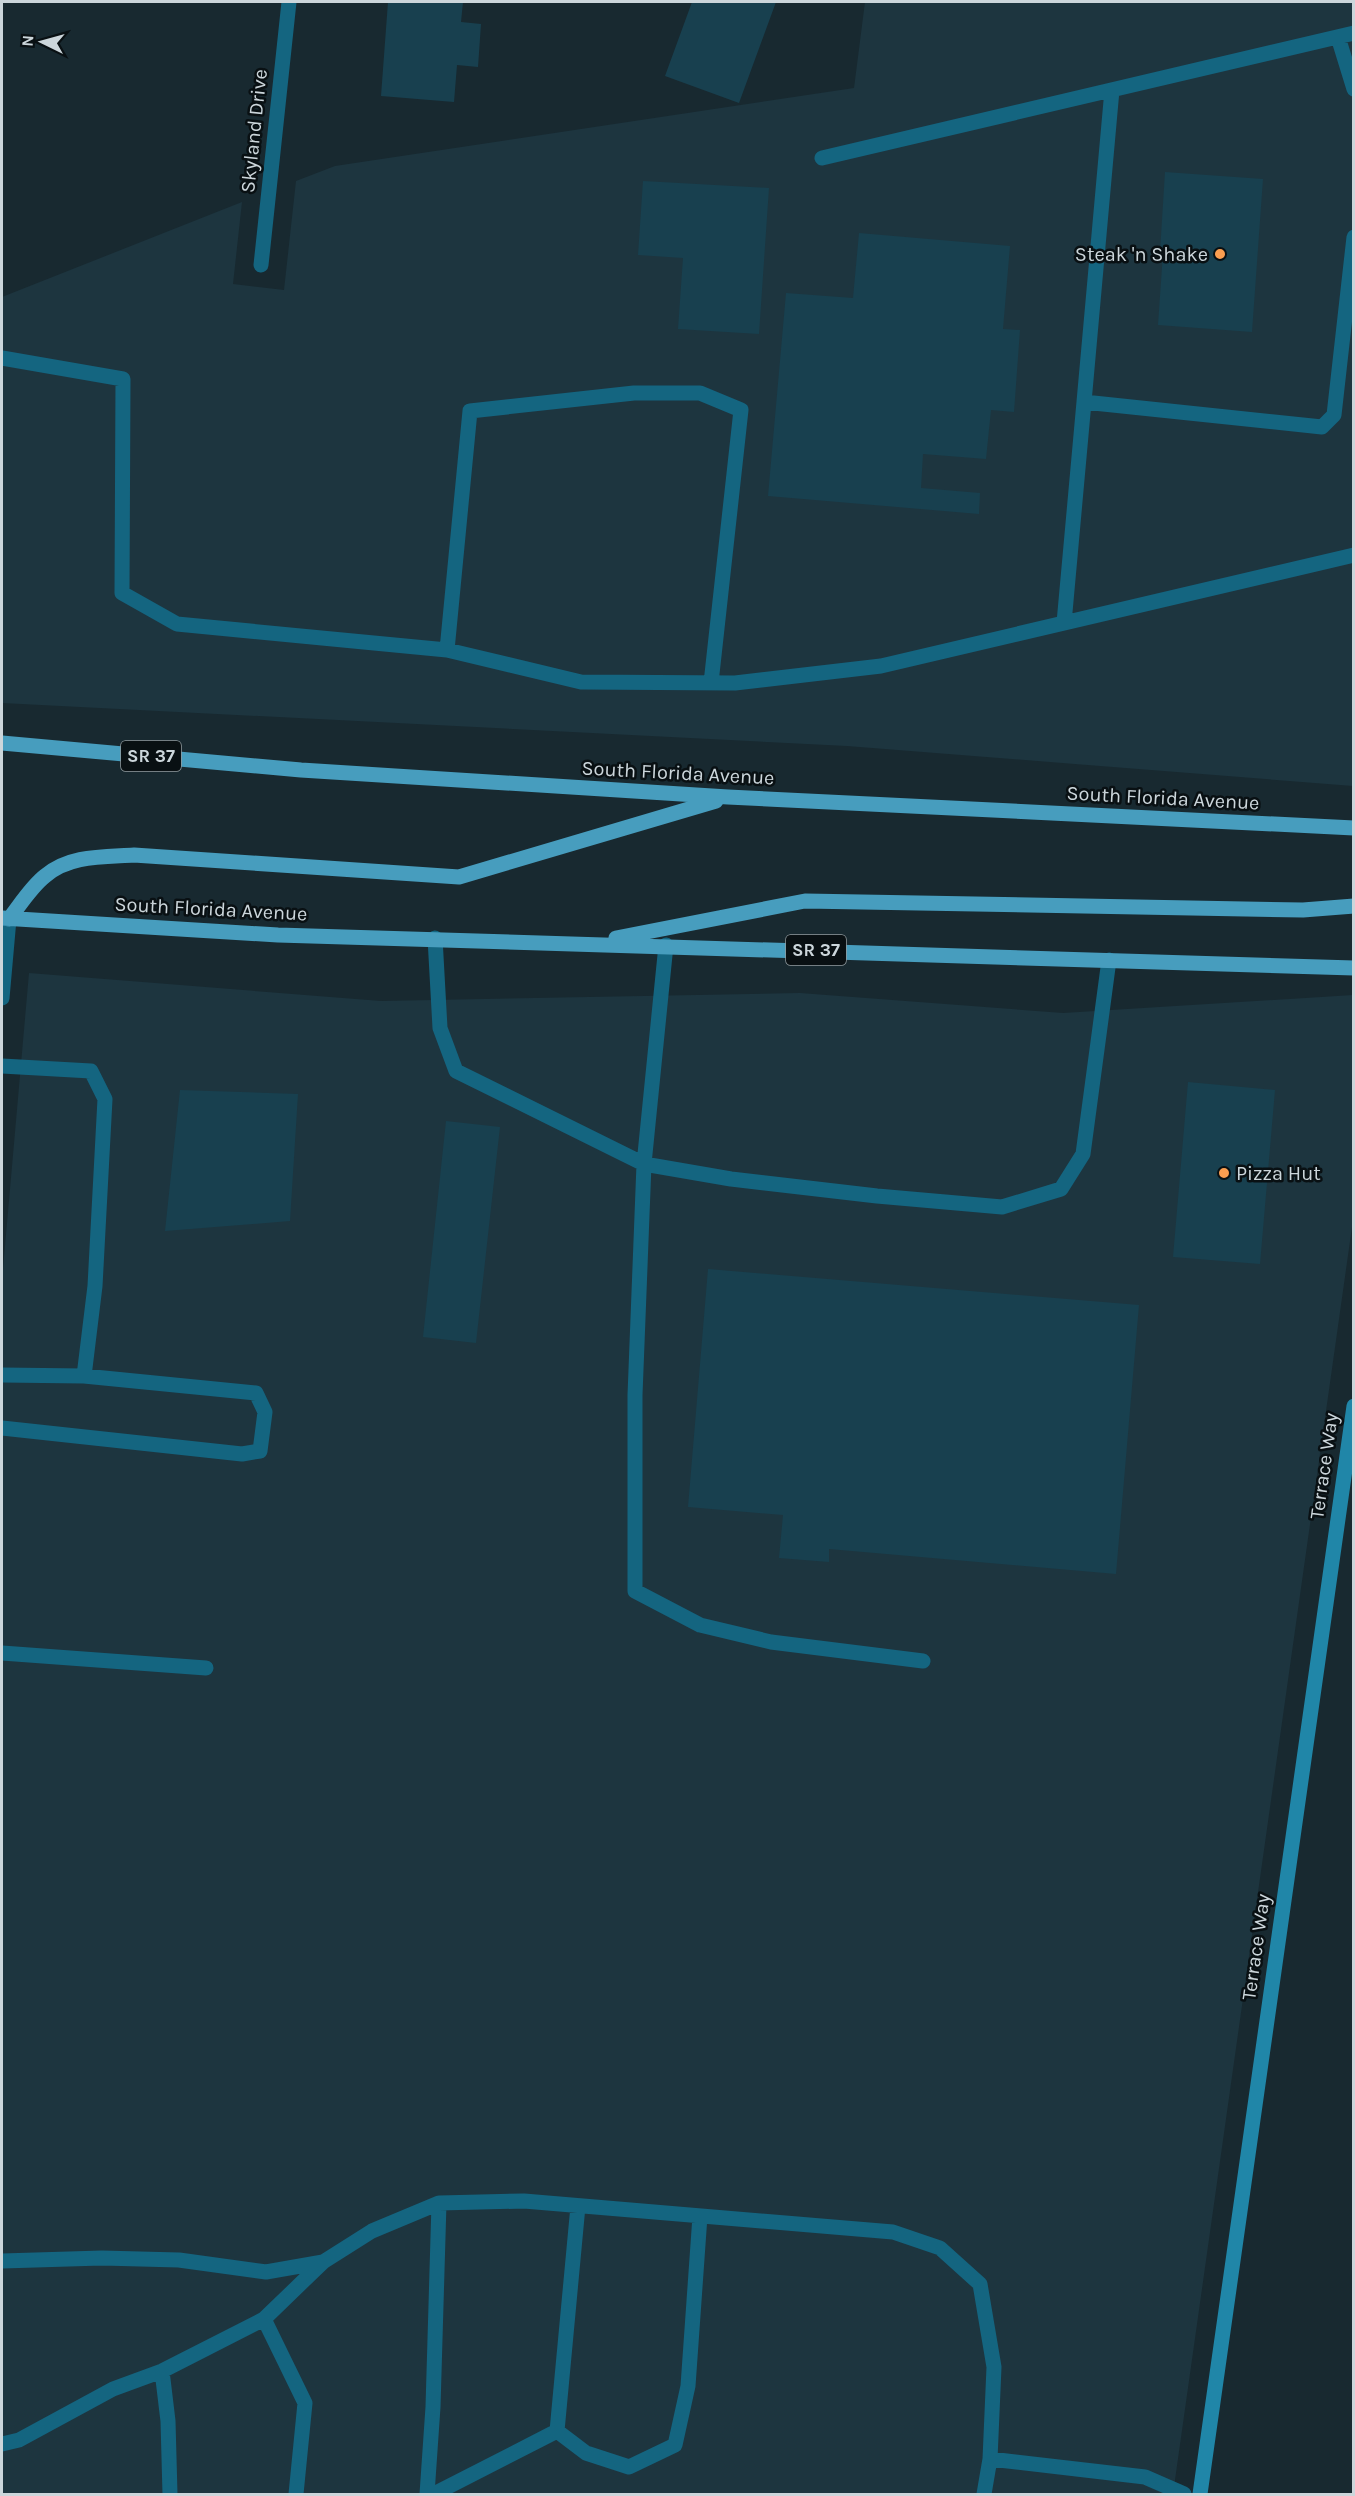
<svg xmlns="http://www.w3.org/2000/svg" width="1355" height="2496" viewBox="0 0 1355 2496" font-family="Karla,sans-serif">
	<rect width="100%" height="100%" fill="#182930"/>
	<!-- built -->
	<path fill="#1d353f" d="M865,2h488v784l-506,-40 -845,-43v-406l240,-95 -9,82 51,6 12,-109 39,-15 519,-78z
		M29,973l352,28 419,-8 263,20 290,-18v225l-180,1274h-1171v-1214z"/>
	<!-- building -->
	<path fill="#18404f" d="M388,2h75l-2,20 20,2 -3,43 -21,-2 -3,37 -73,-6z
		M692,2h84l-37,101 -74,-27z
		M1165,172l98,7 -11,153 -94,-7 5,-72 -3,-1z
		M643,181l126,7 -10,146 -81,-5 5,-71 -45,-3z
		M859,233l151,13 -7,83 17,1 -6,82 -23,-2 -5,49 -63,-5 -2,34 59,5 -1,21 -211,-18 18,-203 67,5z
		M1188,1082l87,8 -15,174 -87,-7z
		M180,1090l118,4 -8,127 -125,10z
		M446,1121l54,6 -24,216 -53,-6z
		M708,1269l431,36 -23,269 -287,-25v13l-50,-4 4,-43 -95,-8z"/>
	<g fill="none" stroke-linecap="round" stroke-linejoin="round">
		<!-- lane -->
		<path stroke="#146580" stroke-width="15" d="M1338,37l16,52
			M1112,90l-28,312 238,25 12,-12 20,-178
			M822,158l532,-125
			M2,358l121,21 -1,214 55,31 270,26
			M1064,623l20,-221
			M711,683l30,-273 -41,-17h-66l-164,18 -23,239 134,32 154,1 146,-17 473,-111
			M435,938l5,90 16,43 188,93 87,15 146,17 125,11 59,-18 22,-35 26,-194
			M666,945l-22,219 -9,231v196l65,34 71,17 152,19
			M2,1066l89,5 14,28 -10,187 -11,90 -82,-1
			M2,1428l240,26 18,-3 5,-39 -9,-19 -172,-17
			M2,1653l204,15
			M2,2261l100,-3 77,2 87,12 57,-10
			M264,2319l41,84 -9,91
			M162,2371l6,50 2,73
			M557,2431l29,22 43,14 46,-22 13,-59 12,-170
			M2,2444l17,-4 94,-51 49,-18 102,-52 59,-57 49,-31 67,-28 85,-2 369,31 47,16 40,36 14,83 -4,92
			M427,2494l6,-87 6,-204
			M434,2494l123,-63 21,-225
			M984,2494l6,-35 155,18 39,17"/>
		<!-- street -->
		<path stroke="#146580" stroke-width="15" d="M261,265l28,-263
			M2,998l7,-79"/>
		<!-- secondary -->
		<path stroke="#2086a8" stroke-width="15" d="M1200,2494l154,-1088"/>
		<!-- primary -->
		<path stroke="#479dbe" stroke-width="15" d="M2,743l299,27 427,27 626,31
			M2,918l276,17 1076,33
			M9,919c11,-14 22,-32 36,-43 24,-21 58,-19 89,-21l325,22 257,-76
			M616,938l189,-37 498,9 51,-4"/>
	</g>
	<!-- markers -->
	<g fill="#fb9e50" stroke="#091013" stroke-width="2">
		<circle cx="1220" cy="254" r="6"/>
		<circle cx="1224" cy="1173" r="6"/>
	</g>
	<g text-anchor="middle" dominant-baseline="central" stroke-width="5" stroke-linejoin="round" paint-order="stroke">
		<!-- shield labels -->
		<g fill="#091013" stroke="#929b9f" stroke-width="1.5">
			<rect x="121" y="741" width="60" height="30" rx="4.5"/>
			<rect x="786" y="935" width="60" height="30" rx="4.5"/>
		</g>
		<g font-size="18" font-weight="bold" fill="#ccd6db">
			<text x="151" y="756">SR 37</text>
			<text x="816" y="950">SR 37</text>
		</g>
		<!-- street labels -->
		<g font-size="20" fill="#ccd6db" stroke="#091013">
			<text transform="translate(254 131) rotate(-84)">Skyland Drive</text>
			<text transform="translate(678 773) rotate(3)">South Florida Avenue</text>
			<text transform="translate(1163 798) rotate(3)">South Florida Avenue</text>
			<text transform="translate(211 909) rotate(3)">South Florida Avenue</text>
			<text transform="translate(1324 1466) rotate(-82)">Terrace Way</text>
			<text transform="translate(1256 1947) rotate(-82)">Terrace Way</text>
		</g>
		<!-- poi labels -->
		<g font-size="20" fill="#ccd6db" stroke="#091013" text-anchor="end">
			<text x="1208" y="254">Steak 'n Shake</text>
			<text x="1236" y="1173" text-anchor="start">Pizza Hut</text>
		</g>
	</g>
	<!-- border -->
	<rect width="1355" height="2496" fill="none" stroke="#ccd6db" stroke-width="6"/>
	<!-- north arrow -->
	<g transform="translate(42 42) rotate(275)" stroke="#091013" stroke-width="4.5" paint-order="stroke">
	<path d="M0-4.5L10 22L0 15L-10 22Z" fill="#ccd6db"/>
	<text y="-9" font-size="16" font-weight="bold" text-anchor="middle" fill="#ccd6db">N</text>
	</g>
</svg>
